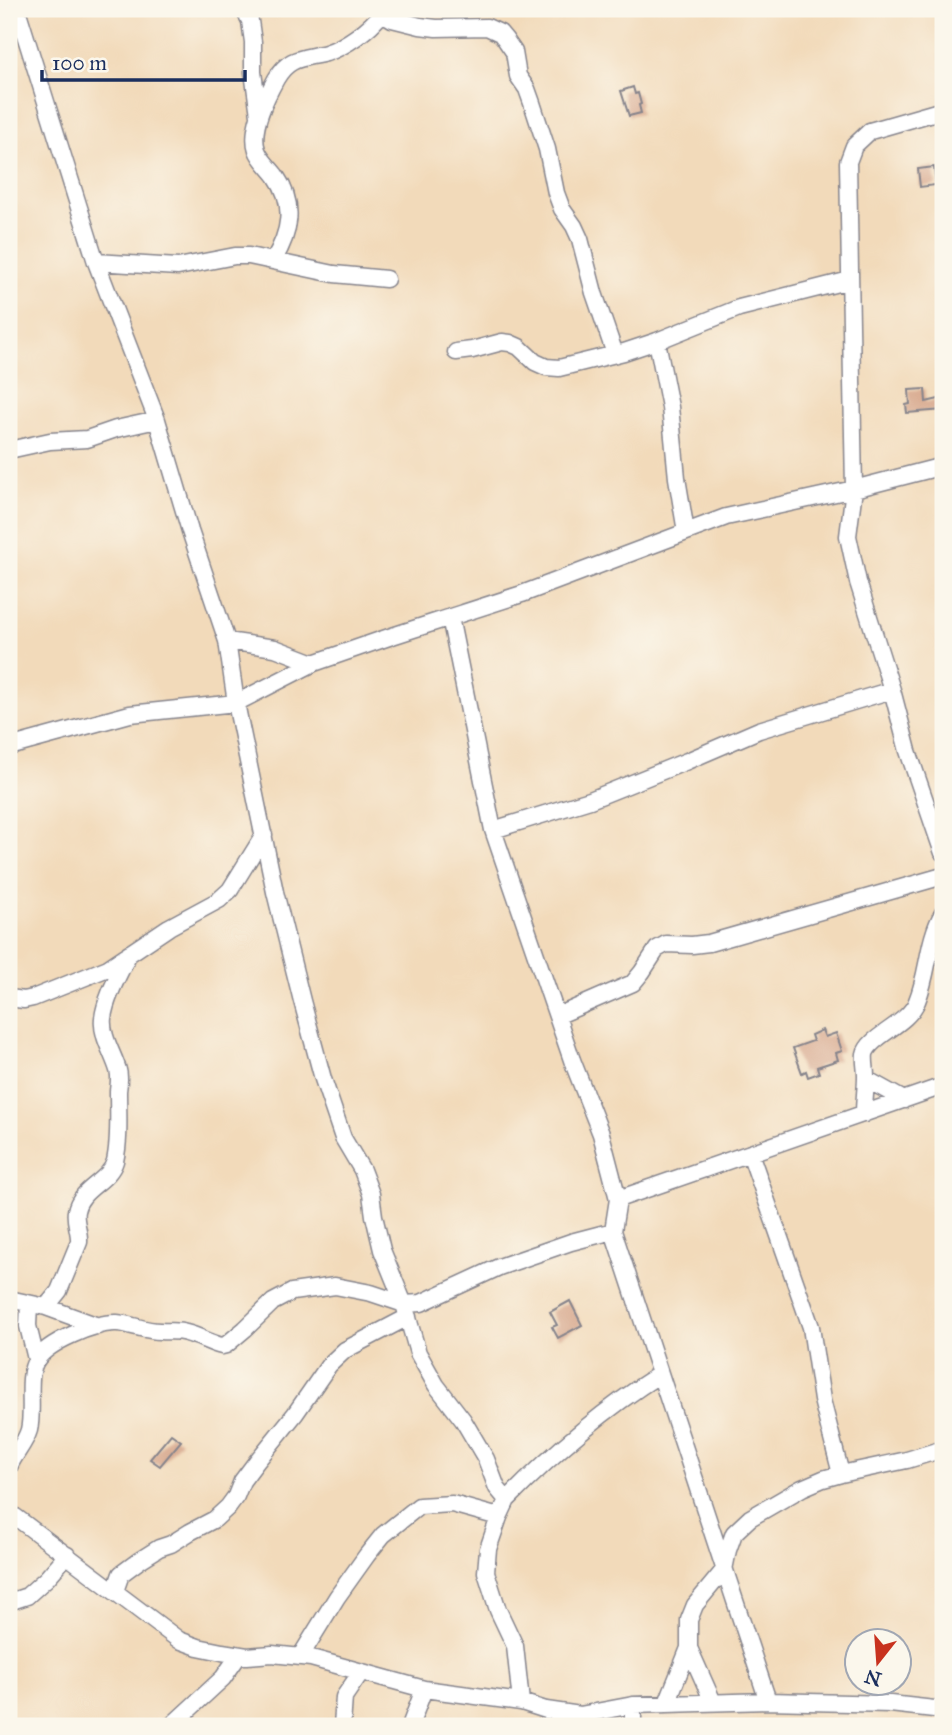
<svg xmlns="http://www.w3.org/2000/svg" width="952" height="1735" viewBox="0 0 952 1735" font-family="'IM FELL Great Primer',serif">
	<rect width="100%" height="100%" fill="#fbf7ec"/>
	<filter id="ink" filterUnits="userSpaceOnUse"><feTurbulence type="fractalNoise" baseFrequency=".0143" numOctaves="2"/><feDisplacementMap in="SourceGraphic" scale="14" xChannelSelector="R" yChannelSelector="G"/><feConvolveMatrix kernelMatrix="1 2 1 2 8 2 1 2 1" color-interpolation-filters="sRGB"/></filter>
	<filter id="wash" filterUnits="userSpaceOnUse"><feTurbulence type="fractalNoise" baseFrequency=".00686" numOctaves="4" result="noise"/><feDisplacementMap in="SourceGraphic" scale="28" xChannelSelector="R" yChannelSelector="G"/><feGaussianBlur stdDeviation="1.57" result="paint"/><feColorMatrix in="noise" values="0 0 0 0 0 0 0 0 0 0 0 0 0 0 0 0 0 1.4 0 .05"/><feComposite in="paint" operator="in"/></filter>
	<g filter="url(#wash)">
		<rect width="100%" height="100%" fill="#f2daba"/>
		<g id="blocks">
			<!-- building -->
			<path fill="#d6a488" d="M633,87l2,7 3,-1 3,11 -2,1 2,8 -12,3 -8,-25z
				M934,167l2,18 -16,2 -2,-18z
				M925,389l1,13 17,-4v12l-36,3 -1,-8 4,-1 -1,-14z
				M822,1030l3,7 11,-4 6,18 -6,2 2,7 -21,7 2,6 -11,4 -2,-6 -4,2 -9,-25 20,-7 -2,-6z
				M570,1301l12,24 -24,13 -6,-11 5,-2 -7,-13z
				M171,1434l10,7 -21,25 -10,-7z"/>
		</g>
	</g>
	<g filter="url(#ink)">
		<use href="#blocks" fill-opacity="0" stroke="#86848c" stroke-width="2"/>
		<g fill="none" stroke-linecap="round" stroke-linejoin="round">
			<!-- minor casing -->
			<g stroke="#86848c" stroke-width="19">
				<path id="minor" d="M17,9l79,253 61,158 33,111 37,110 9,62 39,189 27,109 21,78 20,59 19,32 9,24 3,22 8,34 22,54 14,49 18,32 27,35 23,39 11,29 10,12 -8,17 -11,32 -2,23 12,38 17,36 6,56
					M244,9l6,12 3,21v30l6,43
					M382,13l10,6 28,7 16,2 51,-1 13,6 5,6 9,13 4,24 9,13 5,14 15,46 9,44 6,16 12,17 6,13 14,54 21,61
					M943,110l-73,21 -16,15 -6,16 6,327 -6,47 10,46 34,108 16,61 35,102
					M273,261c17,-28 23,-56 3,-85 -6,-8 -16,-17 -19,-26 -7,-20 9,-53 19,-71 13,-23 27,-20 50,-26 19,-6 44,-24 56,-40l-4,-4
					M96,262l82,5 57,-11h14l85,18 52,5
					M657,341l13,66 7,71 9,54
					M456,352l16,-2 30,-8 8,1 9,4 16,15 11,5 13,1 65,-16 33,-11 82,-33 111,-28
					M9,450l41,-9 37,-2 29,-10 41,-9
					M450,617l43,213 79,230 29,74 17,65 -5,32 155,470
					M227,641l48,7 39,15
					M9,747l121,-33 106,-11 78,-40 78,-27 130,-42 204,-77 128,-28 89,-23
					M493,830l97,-30 97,-39 72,-31 133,-40
					M9,998l15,2 9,-2 75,-30 61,-41 50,-27 11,-10 34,-55
					M557,1016l76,-33 9,-11 15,-23 9,-5 26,1 17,-2 234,-67
					M866,1079l38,21
					M864,1114c0,-13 2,-26 2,-38 0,-7 -2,-15 -1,-22 4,-18 43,-29 52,-53 12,-29 10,-60 26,-88
					M750,1153l61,174 11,73 19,74
					M618,1199l325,-113
					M9,1299l37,8 52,19
					M29,1304l-1,22 8,33
					M46,1307l13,-16 20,-49c1,-10 -5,-21 -3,-31 4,-23 33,-29 39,-50 5,-22 3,-48 3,-70 1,-7 2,-15 0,-21 -5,-17 -17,-34 -15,-52 3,-22 17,-45 26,-65
					M9,1467c5,-13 16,-23 20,-37 5,-20 -3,-54 7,-69 11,-19 60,-39 81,-38 14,1 28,8 43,8 9,1 17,-1 26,2 13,3 23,10 36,13l4,-1 19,-16 28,-27 19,-10 43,-6 36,7 33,11 17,-1 78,-36 72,-25 42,-11
					M507,1500c47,-48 96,-90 153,-126
					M9,1512l170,128 19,7 24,5 25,4 25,-2 39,4 113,31 97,13 25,8 34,5 53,-10 135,-4 122,3 53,6
					M115,1591l6,-17 19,-14 19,-12 12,-4 19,-12 25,-13 13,-12 8,-11 6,-15 15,-20 38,-47 34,-49 16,-15 63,-33
					M9,1602l18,-6 20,-18 20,-23
					M689,1648l24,54
					M300,1657l37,-60 30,-42 16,-20 36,-29 33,-2 47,13
					M667,1703l22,-55v-28l6,-15 29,-35 4,-20 6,-17 16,-15 52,-30 21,-9 18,-5 66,-14 36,-11
					M171,1726l52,-48 16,-23
					M342,1726l2,-29 17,-25
					M410,1726l14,-37
					M633,1726v-21"/>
			</g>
			<!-- minor -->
			<use href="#minor" stroke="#fff" stroke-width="16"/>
		</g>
	</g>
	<!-- margin -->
	<rect width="952" height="1735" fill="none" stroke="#fbf7ec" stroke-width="35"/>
	<!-- north arrow -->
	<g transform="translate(878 1662) rotate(197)"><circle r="33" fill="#fbf7ec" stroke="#a1a7b3" stroke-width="2"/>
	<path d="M0-5L12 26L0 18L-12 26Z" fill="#c8321e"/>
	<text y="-10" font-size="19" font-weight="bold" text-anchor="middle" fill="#1b2f5e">N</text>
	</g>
	<!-- scale -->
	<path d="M42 70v10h203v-10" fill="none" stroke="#1b2f5e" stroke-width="3.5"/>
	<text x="52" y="70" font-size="21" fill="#1b2f5e" stroke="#fbf7ec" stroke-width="5" paint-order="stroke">100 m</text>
</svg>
